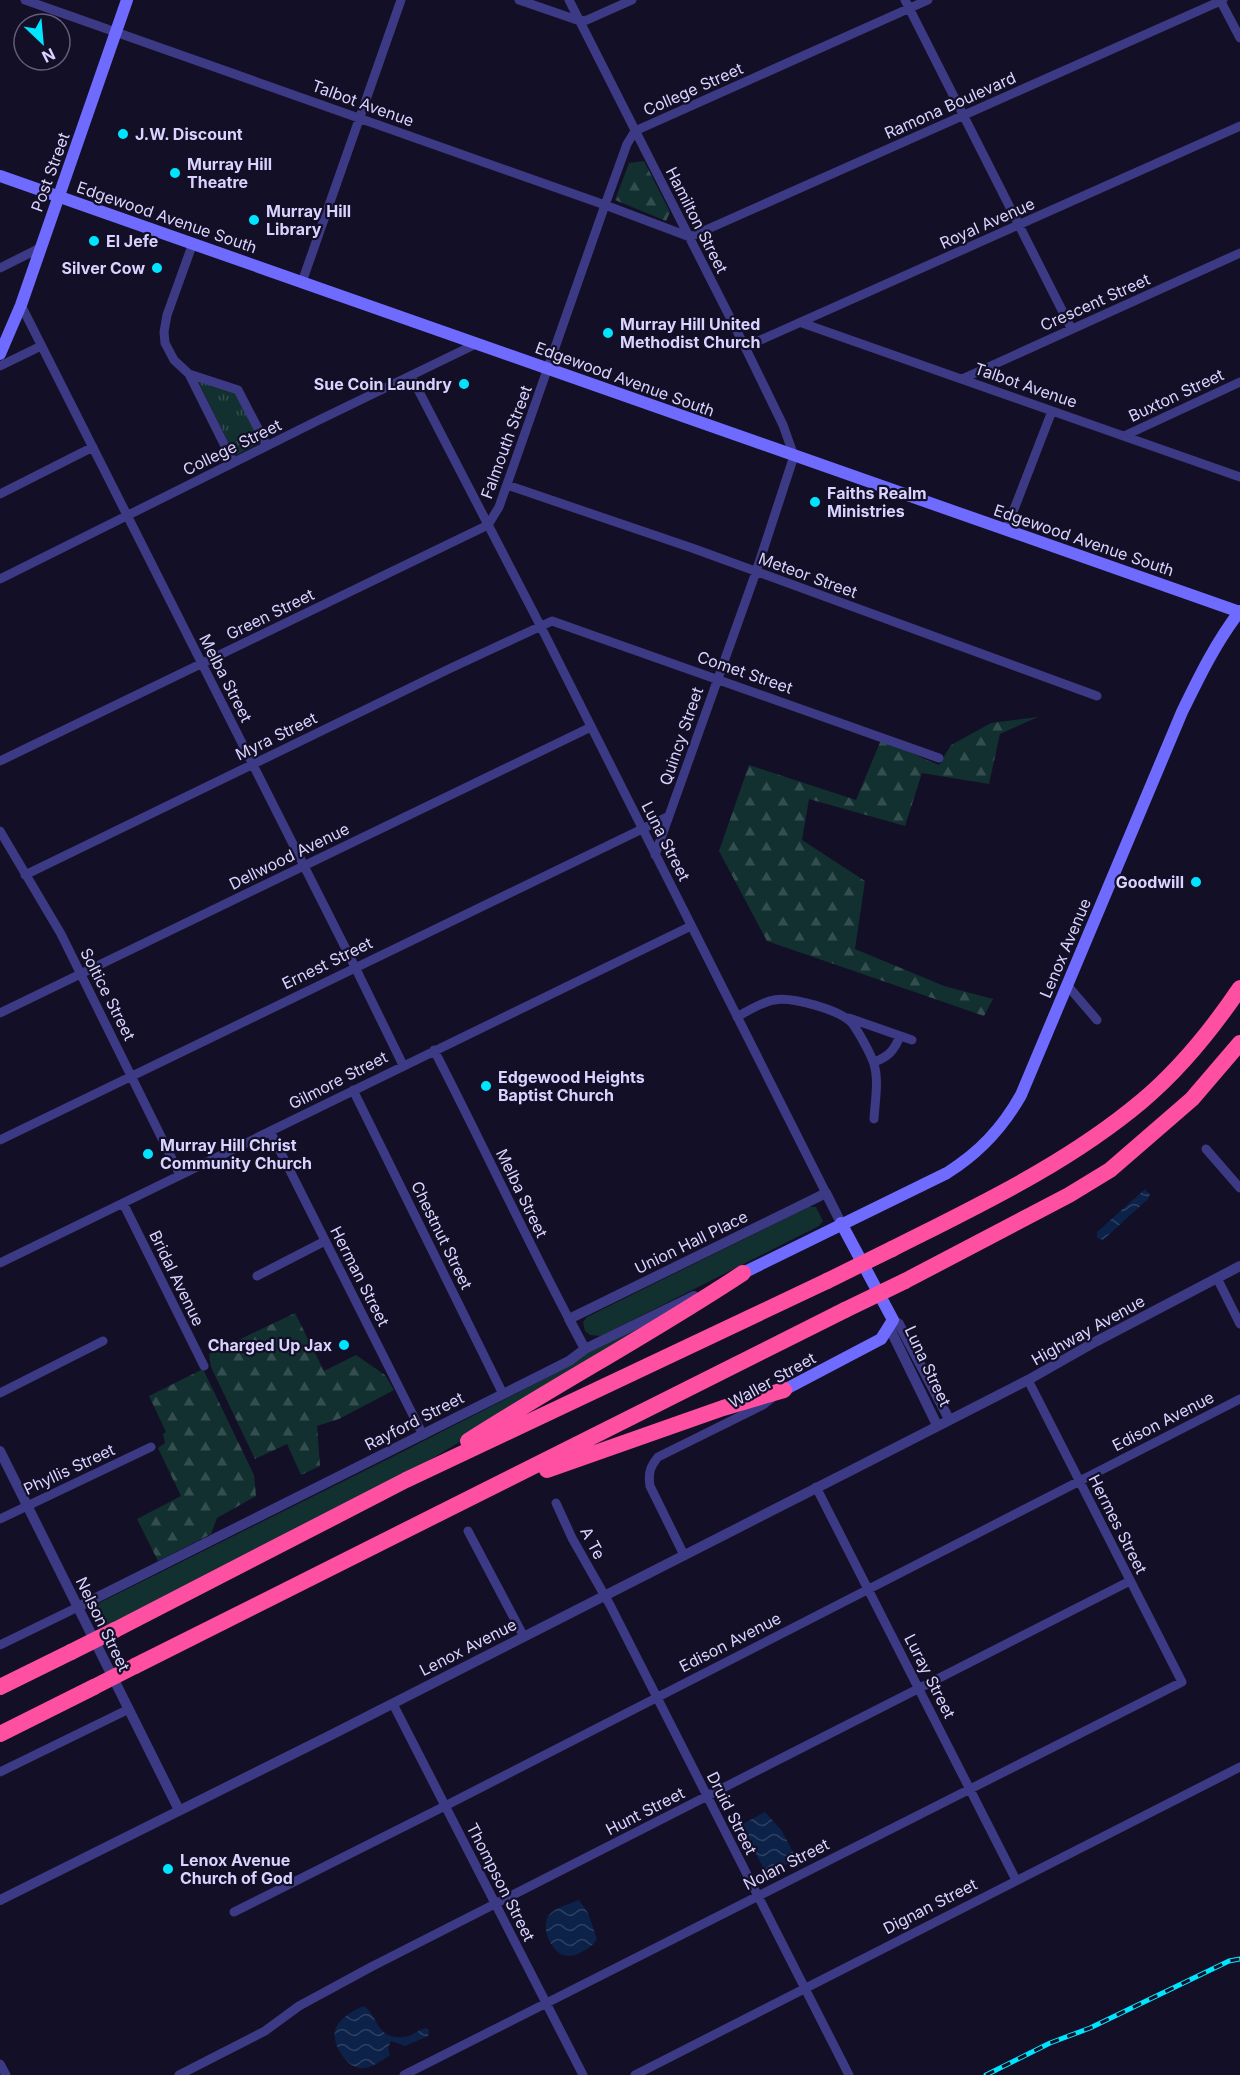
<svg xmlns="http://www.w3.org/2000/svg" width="1240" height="2075" viewBox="0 0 1240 2075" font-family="Inter,sans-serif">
	<defs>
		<pattern id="forest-firs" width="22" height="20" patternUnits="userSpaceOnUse" patternTransform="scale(1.5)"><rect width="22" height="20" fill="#12302f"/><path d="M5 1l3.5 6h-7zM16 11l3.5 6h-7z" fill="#344d4e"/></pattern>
		<pattern id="park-tufts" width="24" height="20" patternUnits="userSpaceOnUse" patternTransform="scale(1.5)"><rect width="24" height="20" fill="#12302f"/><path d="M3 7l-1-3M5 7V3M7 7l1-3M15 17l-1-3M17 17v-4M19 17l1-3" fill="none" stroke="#344d4e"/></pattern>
		<pattern id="water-waves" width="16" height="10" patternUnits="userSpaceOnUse" patternTransform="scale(1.5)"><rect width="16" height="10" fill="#0c2248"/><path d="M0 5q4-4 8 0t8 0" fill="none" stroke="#2f4163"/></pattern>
	</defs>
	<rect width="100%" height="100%" fill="#130f26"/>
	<!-- green -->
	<path fill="#12302f" d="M809,1207h7l7,14 -4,5 -218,110 -11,-1 -5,-4 -2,-9 4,-5z
		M653,1321l-110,71 -150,90 -289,148 -13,-23 311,-155 162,-83 18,-13z"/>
	<!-- forest -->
	<path fill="url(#forest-firs)" d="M644,161l26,51 -4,9 -51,-21 14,-37z
		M1038,717l-38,17 -11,50 -67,-11 -17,53 -96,-27 -7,41 63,41 -10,68 89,37 49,13 -9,17 -217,-75 -48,-90 30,-86 107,35 25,-60 58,25 12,-20 40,-22z
		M295,1313l29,58 32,-16 29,20 9,15 -55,29 -22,7 3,40 -19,9 -14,-31 -32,15 -44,-92 -2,-13z
		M203,1369l51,106 2,21 -39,22 -6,16 -53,27 -21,-42 44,-23 -23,-48 7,-5 -2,-9 3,-2 -17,-36z"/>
	<!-- park -->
	<path fill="url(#park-tufts)" d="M198,381l37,11 25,51 -25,13z"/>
	<!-- water -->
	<path fill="url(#water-waves)" d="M1145,1189l5,6 -2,4 -45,41 -6,-2v-6z
		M765,1812l17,19 13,25 -13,12 -15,7 -26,-50z
		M579,1900l9,13 9,26c-3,5 -6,7 -10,10 -7,4 -15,9 -23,6 -13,-3 -24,-29 -15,-40 7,-8 20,-11 30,-15z
		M363,2006c15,7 12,34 40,31 8,0 15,-7 23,-9l3,2 -1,6 -23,10 -14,-5 -3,7 2,7c-8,5 -20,15 -30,13 -14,-1 -28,-24 -25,-37 3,-13 17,-19 28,-25z"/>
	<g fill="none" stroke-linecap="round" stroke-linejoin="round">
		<!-- minor -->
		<path stroke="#3d3a85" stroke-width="9" d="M25,0l580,205 85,32 533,-237
			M519,0l61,21 7,-1 45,-20
			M569,0l176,347 38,78 11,31 -38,116 -101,283
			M905,0l166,328
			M1220,0l20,38
			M193,243l-26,72 -3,17 1,11 9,17 15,14 44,88
			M0,268l40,-20
			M302,282l99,-282
			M21,305l334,662 48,98
			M802,323l438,154
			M745,347l495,-221
			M0,366l41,-20
			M189,374l49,16 29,56
			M411,376l129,249 286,568
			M962,379l278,-126
			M1124,436l116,-54
			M507,485l185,63 405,148
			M0,494l93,-47
			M1006,530l46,-119
			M0,579l319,-159 159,-77
			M0,761l488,-236 11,-18 106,-302 22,-61 8,-13 293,-131
			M0,831l61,103 119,241
			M25,875l426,-207 101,-47 387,137
			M1067,985l30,35
			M0,1013l591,-286
			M737,1017c11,-6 24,-15 37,-17 17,-4 66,10 78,23 6,8 19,31 22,41 5,17 1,37 0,55
			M849,1018l63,22
			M434,1050c46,89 88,180 135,269
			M874,1062c14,-5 20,-11 26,-26
			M353,1090l150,304
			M270,1131l153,304
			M0,1140l669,-324
			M1206,1149l34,39
			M123,1203l81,163
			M0,1263l691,-337
			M257,1276l68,-35
			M1217,1278l23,46
			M0,1393l103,-52
			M816,1487l200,393
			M556,1503l16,35 38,67 239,470
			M0,1519l151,-72
			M468,1531l56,106
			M684,1555l-34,-69c-2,-13 0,-19 8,-29l105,-52 9,-7
			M0,1645l78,-38
			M393,1704l190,371
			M0,1772l129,-63
			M234,1912l211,-106 795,-407
			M0,2064l6,11
			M179,2075l86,-44 34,-25 72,-39 759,-386
			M404,2075l778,-393 -154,-302
			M635,2075l605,-308"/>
		<!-- tertiary -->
		<path stroke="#3d3a85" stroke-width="10" d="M585,1349l-16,-30 247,-121 10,-5 15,30
			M937,1425l-44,-90 -2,-5 2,-10 6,4 50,95
			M0,1451l179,359
			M78,1607l491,-246 16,-12 109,-53
			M0,1900l331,-165 515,-262 182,-93 67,-38 145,-76"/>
		<!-- secondary -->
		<path stroke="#6f6bff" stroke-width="12" d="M0,176l1240,436
			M0,354l21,-49 106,-305
			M743,1273l204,-100c32,-20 55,-44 74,-78l161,-383c17,-35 34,-70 58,-101
			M784,1390l97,-51 12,-19 -52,-97"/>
		<!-- motorway -->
		<path stroke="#ff4fa3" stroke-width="16" d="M892,1249c87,-44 175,-85 250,-148 38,-32 71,-73 98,-113
			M905,1281l164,-86 41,-25 82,-71 48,-56
			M468,1441c91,-58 186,-109 275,-168
			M547,1470l176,-62 61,-18
			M115,1630l291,-150 421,-199
			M135,1666l710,-356
			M0,1687l71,-35
			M0,1734l94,-47"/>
		<!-- rail casing -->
		<g stroke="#00e5ff" stroke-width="5">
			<path id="rail" d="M986,2075l64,-32 40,-15 139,-67 11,-2"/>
		</g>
		<!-- rail -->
		<use href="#rail" stroke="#130f26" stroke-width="3" stroke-dasharray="9" stroke-linecap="butt"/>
		<!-- motorway-bridge -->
		<path stroke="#ff4fa3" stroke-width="16" d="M827,1281l65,-32
			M845,1310l60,-29
			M71,1652l44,-22
			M94,1687l41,-21"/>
	</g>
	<!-- markers -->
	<g fill="#00e5ff" stroke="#130f26" stroke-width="2">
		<circle cx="123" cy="134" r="6"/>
		<circle cx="175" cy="173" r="6"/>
		<circle cx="254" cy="220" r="6"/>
		<circle cx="94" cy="241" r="6"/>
		<circle cx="157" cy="268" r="6"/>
		<circle cx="608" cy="333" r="6"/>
		<circle cx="464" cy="384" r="6"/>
		<circle cx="815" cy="502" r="6"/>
		<circle cx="1196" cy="882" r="6"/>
		<circle cx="486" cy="1086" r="6"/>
		<circle cx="148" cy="1154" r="6"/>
		<circle cx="344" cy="1345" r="6"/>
		<circle cx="168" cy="1869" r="6"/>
	</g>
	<g text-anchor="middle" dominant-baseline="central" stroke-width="4.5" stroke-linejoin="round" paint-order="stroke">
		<!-- street labels -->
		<g font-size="16" fill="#d9d4ff" stroke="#130f26">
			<text transform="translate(693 89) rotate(-24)">College Street</text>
			<text transform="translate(363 103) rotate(20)">Talbot Avenue</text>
			<text transform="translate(950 105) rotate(-24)">Ramona Boulevard</text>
			<text transform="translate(50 172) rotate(-70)">Post Street</text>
			<text transform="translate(167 217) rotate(19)">Edgewood Avenue South</text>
			<text transform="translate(697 220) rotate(63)">Hamilton Street</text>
			<text transform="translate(987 223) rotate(-24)">Royal Avenue</text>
			<text transform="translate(1095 302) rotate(-24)">Crescent Street</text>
			<text transform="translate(625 379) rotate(20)">Edgewood Avenue South</text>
			<text transform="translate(1026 385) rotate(19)">Talbot Avenue</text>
			<text transform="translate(1176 395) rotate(-25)">Buxton Street</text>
			<text transform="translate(506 442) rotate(-70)">Falmouth Street</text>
			<text transform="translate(232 447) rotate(-26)">College Street</text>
			<text transform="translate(1084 540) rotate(19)">Edgewood Avenue South</text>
			<text transform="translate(808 575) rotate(20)">Meteor Street</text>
			<text transform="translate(270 614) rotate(-26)">Green Street</text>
			<text transform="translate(745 672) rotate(19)">Comet Street</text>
			<text transform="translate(226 678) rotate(63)">Melba Street</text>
			<text transform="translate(276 736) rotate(-26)">Myra Street</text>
			<text transform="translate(681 736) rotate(-71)">Quincy Street</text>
			<text transform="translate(666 841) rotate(63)">Luna Street</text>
			<text transform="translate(289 856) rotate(-26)">Dellwood Avenue</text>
			<text transform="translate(1065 948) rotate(-67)">Lenox Avenue</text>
			<text transform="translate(327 963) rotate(-26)">Ernest Street</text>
			<text transform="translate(108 994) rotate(63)">Soltice Street</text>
			<text transform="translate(338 1080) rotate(-27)">Gilmore Street</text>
			<text transform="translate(522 1193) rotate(64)">Melba Street</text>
			<text transform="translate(442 1235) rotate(64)">Chestnut Street</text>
			<text transform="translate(691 1242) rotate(-26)">Union Hall Place</text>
			<text transform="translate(360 1276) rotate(63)">Herman Street</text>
			<text transform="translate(177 1278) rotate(64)">Bridal Avenue</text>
			<text transform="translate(1088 1330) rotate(-29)">Highway Avenue</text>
			<text transform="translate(928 1366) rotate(65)">Luna Street</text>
			<text transform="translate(772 1380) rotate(-29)">Waller Street</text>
			<text transform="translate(414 1421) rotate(-27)">Rayford Street</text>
			<text transform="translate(1163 1421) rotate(-27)">Edison Avenue</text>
			<text transform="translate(69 1469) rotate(-25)">Phyllis Street</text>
			<text transform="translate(1118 1524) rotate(63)">Hermes Street</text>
			<text transform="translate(593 1543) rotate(62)">A Te</text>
			<text transform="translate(103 1624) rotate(64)">Nelson Street</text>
			<text transform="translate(730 1642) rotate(-27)">Edison Avenue</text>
			<text transform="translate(468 1647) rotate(-27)">Lenox Avenue</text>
			<text transform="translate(930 1676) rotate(63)">Luray Street</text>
			<text transform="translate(645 1811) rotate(-27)">Hunt Street</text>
			<text transform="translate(732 1813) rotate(63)">Druid Street</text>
			<text transform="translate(786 1864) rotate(-27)">Nolan Street</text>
			<text transform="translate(501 1882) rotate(63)">Thompson Street</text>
			<text transform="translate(930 1906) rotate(-27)">Dignan Street</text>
		</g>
		<!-- poi labels -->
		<g font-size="16" font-weight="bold" fill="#d9d4ff" stroke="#130f26" text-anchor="start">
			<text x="135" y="134">J.W. Discount</text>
			<text x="187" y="164">Murray Hill<tspan x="187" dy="18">Theatre</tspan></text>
			<text x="266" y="211">Murray Hill<tspan x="266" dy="18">Library</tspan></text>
			<text x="106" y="241">El Jefe</text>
			<text x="145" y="268" text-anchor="end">Silver Cow</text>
			<text x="620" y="324">Murray Hill United<tspan x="620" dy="18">Methodist Church</tspan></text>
			<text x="452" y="384" text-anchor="end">Sue Coin Laundry</text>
			<text x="827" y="493">Faiths Realm<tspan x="827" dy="18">Ministries</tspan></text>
			<text x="1184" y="882" text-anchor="end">Goodwill</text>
			<text x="498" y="1077">Edgewood Heights<tspan x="498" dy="18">Baptist Church</tspan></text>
			<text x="160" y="1145">Murray Hill Christ<tspan x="160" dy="18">Community Church</tspan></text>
			<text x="332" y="1345" text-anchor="end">Charged Up Jax</text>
			<text x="180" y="1860">Lenox Avenue<tspan x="180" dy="18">Church of God</tspan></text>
		</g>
	</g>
	<!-- north arrow -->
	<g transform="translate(42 42) rotate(154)"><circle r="28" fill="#130f26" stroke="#625e7d" stroke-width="1.5"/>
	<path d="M0-4.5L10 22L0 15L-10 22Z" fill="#00e5ff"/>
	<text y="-9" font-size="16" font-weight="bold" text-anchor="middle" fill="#d9d4ff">N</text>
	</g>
</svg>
